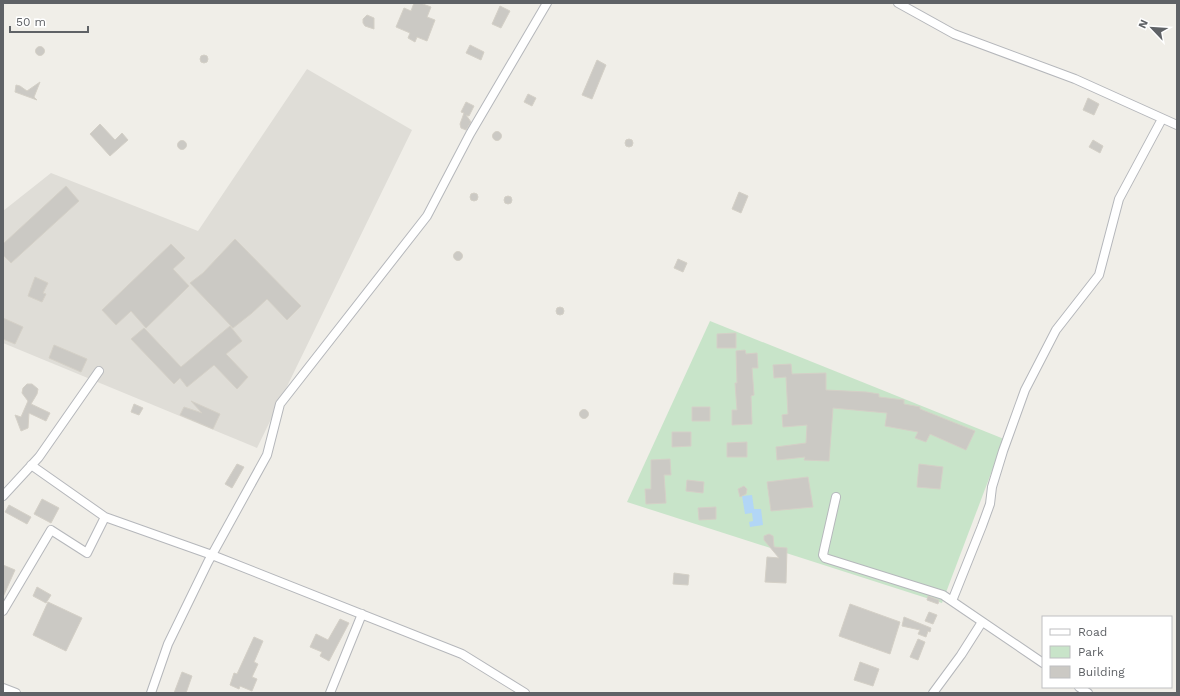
<svg xmlns="http://www.w3.org/2000/svg" width="1180" height="696" viewBox="0 0 1180 696" font-family="'Work Sans',sans-serif">
	<rect width="100%" height="100%" fill="#f0eee8"/>
	<!-- education -->
	<path fill="#dfddd7" d="M307,69l105,61 -155,318 -254,-105v-132l48,-38 147,58z"/>
	<!-- green -->
	<path fill="#c8e4c9" d="M710,321l294,118 -62,164 -315,-101z"/>
	<!-- water -->
	<path fill="#b2d6f6" d="M752,495l2,14h7l2,16 -13,2 -1,-5 4,-1 -1,-8 -7,1 -3,-18z"/>
	<!-- building -->
	<path fill="#cbc9c4" stroke="#d4d0c7" d="M414,3h6l11,4 -4,10 8,3 -8,21 -10,-4 -2,5 -7,-4 2,-5 -14,-6 8,-19 7,3z
		M500,6l10,5 -9,17 -9,-4z
		M367,15l7,3v11l-9,-3 -2,-3v-4z
		M470,45l14,7 -3,8 -15,-7z
		M35.5 51a4.5 4.5 0 1 1 9 0a4.5 4.5 0 1 1-9 0Z
		M200 59a4 4 0 1 1 8 0a4 4 0 1 1-8 0Z
		M597,60l9,5 -14,34 -10,-4z
		M40,82l-6,15 3,3 -22,-8 1,-7 4,1 7,5z
		M528,94l8,4 -4,8 -8,-4z
		M1088,98l11,6 -5,11 -11,-5z
		M466,102l8,4 -5,10 -3,-1 5,7 -5,8 -5,-2 -1,-4 4,-11 -3,-1z
		M100,124l15,16 7,-7 6,7 -18,16 -20,-22z
		M492.5 136a4.5 4.5 0 1 1 9 0a4.5 4.5 0 1 1-9 0Z
		M625 143a4 4 0 1 1 8 0a4 4 0 1 1-8 0Z
		M1093,140l10,6 -3,7 -11,-6z
		M177.5 145a4.5 4.5 0 1 1 9 0a4.5 4.5 0 1 1-9 0Z
		M66,186l13,15 -68,62 -8,-8v-11z
		M739,192l9,4 -7,17 -9,-4z
		M470 197a4 4 0 1 1 8 0a4 4 0 1 1-8 0Z
		M504 200a4 4 0 1 1 8 0a4 4 0 1 1-8 0Z
		M235,239l66,67 -14,14 -20,-21 -15,14 -19,15 -43,-45 13,-10z
		M171,244l14,14 -12,11 16,17 -43,42 -15,-17 -15,14 -14,-15z
		M453.5 256a4.5 4.5 0 1 1 9 0a4.5 4.5 0 1 1-9 0Z
		M678,259l9,4 -4,9 -9,-4z
		M35,277l13,6 -5,10 3,1 -4,8 -14,-6z
		M556 311a4 4 0 1 1 8 0a4 4 0 1 1-8 0Z
		M3,318l20,9 -8,17 -12,-5z
		M230,326l12,15 -16,13 22,23 -11,12 -23,-24 -27,22 -7,-9 -6,6 -43,-45 13,-11 37,39z
		M736,333v15h-19v-14z
		M54,345l33,14 -6,13 -32,-14z
		M745,350l1,4 11,-1 1,15h-6l2,27 -3,1 1,28 -20,1v-15h5l-2,-27h2l-1,-32z
		M791,364l1,10 34,-1v17l40,2 13,2v3l25,3v4l16,3v2l55,22 -9,19 -36,-16 -4,8 -11,-4 3,-6 -33,-6 2,-13 -54,-5 -4,53 -25,-1 1,-3 -28,3 -1,-13 30,-4 1,-18 -24,2 -1,-12 6,-1 -2,-37 -12,1 -1,-13z
		M27,384h5l6,5 -1,5 -6,10 19,9 -4,8 -17,-8 -1,15 -7,3 -6,-16 6,2 7,-16 -6,-8 1,-5z
		M191,401l29,13 -7,15 -33,-14 4,-8 18,6z
		M134,404l9,4 -4,7 -8,-3z
		M692,407h18v14h-18z
		M579.5 414a4.5 4.5 0 1 1 9 0a4.5 4.5 0 1 1-9 0Z
		M672,432h19v14l-19,1z
		M747,442v15h-20v-14z
		M670,459l1,16h-7l2,28 -20,1 -1,-15h6v-29z
		M237,464l7,3 -12,21 -7,-4z
		M919,464l24,3 -3,22 -23,-2z
		M808,477l5,30 -42,4 -4,-29z
		M687,480l17,2 -1,11 -17,-2z
		M744,486l3,3 -1,5 -6,3 -2,-8z
		M42,499l17,9 -8,15 -17,-9z
		M9,505l22,12 -4,7 -22,-12z
		M716,507v12l-17,1 -1,-12z
		M769,534l4,2 1,11 13,1 -1,35 -21,-1 2,-25 12,1 -15,-18v-4z
		M3,565l12,5 -12,27z
		M674,573l15,2 -1,10 -15,-1z
		M37,587l14,8 -5,8 -13,-7z
		M928,596l11,4 -1,4 -11,-4z
		M48,602l34,16 -16,33 -33,-16z
		M850,604l50,18 -10,32 -51,-18z
		M929,612l8,3 -4,9 -8,-3z
		M904,617l27,11 -1,4 -2,-1 -2,6 -8,-3 2,-4 -18,-4z
		M340,619l9,4 -20,38 -9,-5 2,-4 -12,-5 6,-13 12,6z
		M254,637l9,4 -9,21 4,2 -6,13 5,2 -5,12 -12,-5 -1,3 -9,-4 4,-12 3,1z
		M918,639l7,3 -7,18 -8,-3z
		M860,662l19,7 -6,17 -19,-6z
		M182,672l10,4 -6,17h-12z"/>
	<g fill="none" stroke-linecap="round" stroke-linejoin="round">
		<!-- minor casing -->
		<g stroke="#b5b7bb" stroke-width="10">
			<path id="minor" d="M898,3l56,31 121,45 102,46
				M31,465l74,52 107,38 250,99 63,39
				M3,496l36,-39 60,-86
				M836,497l-12,53 -1,5 2,3 118,37 100,68
				M952,601l30,-75 8,-22 2,-17 11,-36 22,-61 31,-60 43,-55 20,-76 43,-80
				M3,611l48,-81 36,23 18,-36
				M1079,687l9,6
				M3,688l13,5
				M151,693l17,-49 40,-82 59,-107 13,-51 147,-188 43,-82 77,-131
				M330,693l32,-79
				M933,693l28,-38 21,-33"/>
		</g>
		<!-- minor -->
		<use href="#minor" stroke="#fff" stroke-width="8"/>
	</g>
	<!-- border -->
	<rect width="1180" height="696" fill="none" stroke="#5f6266" stroke-width="8"/>
	<!-- legend -->
	<rect x="1042" y="616" width="130" height="72" fill="#ffffff" stroke="#bfc0c2"/>
	<rect x="1050" y="629" width="20" height="6" fill="#ffffff" stroke="#bfc0c2"/>
	<text x="1078" y="636" font-size="12" fill="#5f6266">Road</text>
	<rect x="1050" y="646" width="20" height="12" fill="#c8e4c9" stroke="#bfc0c2"/>
	<text x="1078" y="656" font-size="12" fill="#5f6266">Park</text>
	<rect x="1050" y="666" width="20" height="12" fill="#cbc9c4" stroke="#bfc0c2"/>
	<text x="1078" y="676" font-size="12" fill="#5f6266">Building</text>
	<!-- north arrow -->
	<g transform="translate(1152 28) rotate(295)" stroke="#ffffff" stroke-width="3" paint-order="stroke">
	<path d="M0-3L7 15L0 10L-7 15Z" fill="#5f6266"/>
	<text y="-6" font-size="11" font-weight="bold" text-anchor="middle" fill="#5f6266">N</text>
	</g>
	<!-- scale -->
	<path d="M10 26v6h78v-6" fill="none" stroke="#5f6266" stroke-width="2"/>
	<text x="16" y="26" font-size="12" fill="#5f6266" stroke="#ffffff" stroke-width="3" paint-order="stroke">50 m</text>
</svg>
